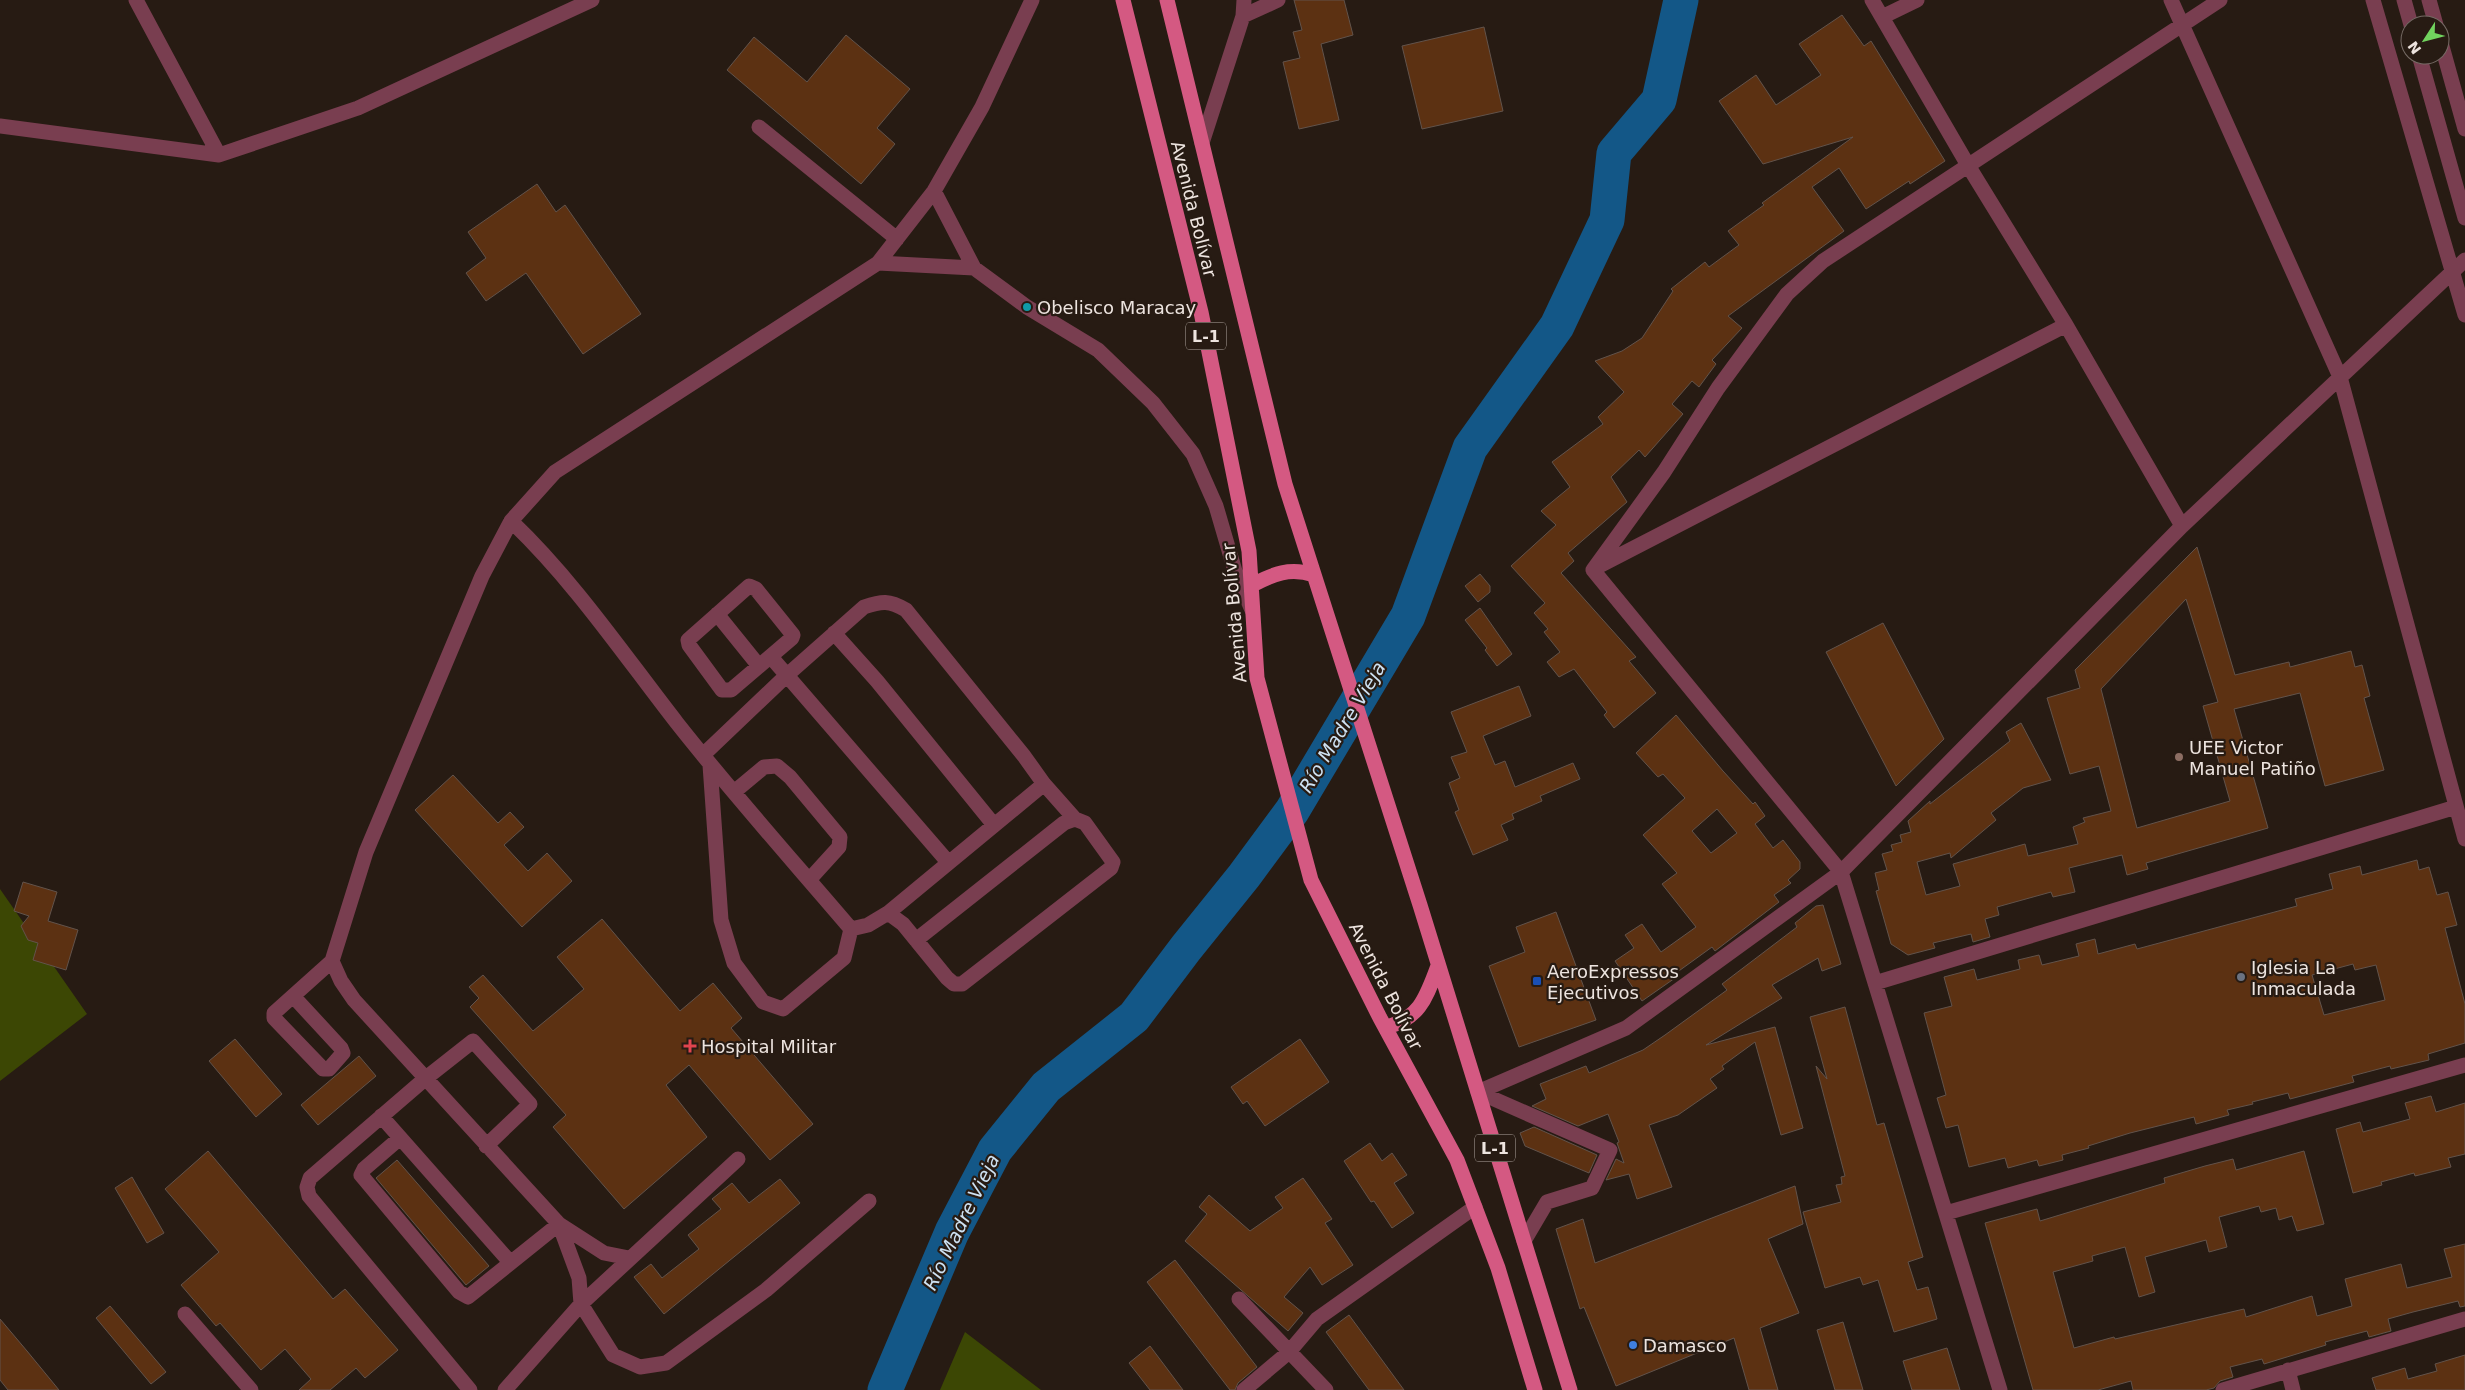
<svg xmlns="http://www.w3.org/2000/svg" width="2465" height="1390" viewBox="0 0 2465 1390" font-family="'DejaVu Sans',sans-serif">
	<rect width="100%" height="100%" fill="#271b13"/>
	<!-- green -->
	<path fill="#3c4704" d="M0,889l87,125 -87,67z
		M965,1332l76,58h-101z"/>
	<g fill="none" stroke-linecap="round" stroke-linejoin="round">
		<!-- river -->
		<path stroke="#135787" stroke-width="35" d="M885,1390l67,-158 43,-82 51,-63 88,-70 52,-69 58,-72 48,-65 116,-195 62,-168 87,-122 50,-106 7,-67 45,-53 22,-100"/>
	</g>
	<!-- building -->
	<path fill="#5c3112" stroke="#62534b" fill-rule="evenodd" d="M1294,0h50l9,35 -32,9 18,76 -40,9 -16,-67 17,-4 -7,-26 9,-2z
		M1842,15l22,31 7,-5 74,120 -35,23 -1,-3 -43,28 -27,-41 -27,19 32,44 -116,85 14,12 -30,32 4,4 -17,23 -7,-6 -20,23 11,10 -38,43 -6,-7 -28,27 16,25 -59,51 6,8 -13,12 75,84 -7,4 27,32 -42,35 -10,-13 3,-3 -33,-43 -15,8 -12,-15 13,-10 -16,-20 4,-3 -14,-16 11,-10 -34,-37 45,-41 -15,-14 29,-24 -18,-25 51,-38 -5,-7 26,-25 -29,-31 27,-10 20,-13 31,-47 -2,-2 34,-27 4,5 30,-22 -11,-14 36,-26 -2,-2 91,-66 -90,27 -44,-63 37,-26 20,30 45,-30 -22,-31z
		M1484,27l19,84 -81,18 -20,-83z
		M846,35l64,54 -33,39 18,16 -34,40 -134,-114 27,-33 53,45z
		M537,184l19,28 9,-7 76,109 -58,40 -57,-81 -40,28 -20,-28 20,-15 -18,-26z
		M2197,547l38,128 54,-13 1,5 61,-16 4,16 7,-2 8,31 -6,2 20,72 -59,16 -25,-93 -66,16 34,119 -122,35 2,6 -21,6 -5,-20 -53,13 6,24 -22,5 -2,-5 -54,15 2,8 -14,4 5,18 -17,5 -2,-8 -38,9 2,5 -27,7 -17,-11 -15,-53 3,-1 -4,-17 12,-3 -5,-16 11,-3 -2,-6 11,-3 -2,-7 11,-3 -3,-11 22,-20v3l80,-63 -4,-9 15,-9 30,57 -28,8 -32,25 5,7 -45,38 -1,-5 -33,9 9,33 34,-9 -7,-22 72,-20 3,12 50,-12 -5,-17 12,-5 -2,-4 28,-7 -12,-45 -29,8 -23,-76 33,-10 -5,-18zM2186,599l32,103 -15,4 27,95 -93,27 -36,-139z
		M1480,574l10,12v6l-12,10 -13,-16z
		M1480,608l32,46 -15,12 -12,-16 2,-2 -22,-28z
		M1883,623l61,116 -48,47 -70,-134z
		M1519,686l12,30 -48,20 12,29 10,-4 10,26 58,-24 7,16 -40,17 2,5 -30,13 2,5 -13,6 7,15 -35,15 -18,-43 4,-2 -10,-27 11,-5 -9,-21 16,-5 -16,-40z
		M1676,715l47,56 30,33 2,-2 10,14 -10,8 18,24 10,-8 17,22v7l-12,11 3,3 -17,12 5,7 -64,49 -3,-4 -36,26 2,3 -36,25 -27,-40 19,-13 -9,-13 17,-11 19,28 35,-25 -34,-43 15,-11 -34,-38 42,-37 -22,-24 -5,3 -22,-24zM1717,809l20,24 -26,20 -19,-22z
		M453,775l45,48 12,-11 14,15 -20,18 24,26 19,-18 25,28 -50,46 -107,-117z
		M2417,860l2,10 10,-3 8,28 11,-3 9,33 -12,3 20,76v39l-37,11 1,6 -38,9 -1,-3 -38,10 2,6 -64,17 -2,-6 -36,9 1,2 -26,6 2,5 -33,9 -2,-7 -64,16 -42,13 1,2 -27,7 1,5 -24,6 -2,-6 -29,8 -3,-10 -36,9 -11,-42 -12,3 -9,-30 9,-3 -22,-82 28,-7 -8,-29 30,-8 3,11 43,-11 -2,-9 21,-5 3,10 37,-9 -3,-12 19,-5 3,15 37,-10 2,5 160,-43 -2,-7 38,-10 -4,-15 31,-8 2,9zM2353,964l2,6 21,-5 9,35 -61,15 -12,-40z
		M23,882l34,10 -9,29 30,9 -12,40 -33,-10 5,-17 -10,-3 -7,-14 8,-10 -15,-5z
		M1823,905l18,59 -19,7 -4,-13 -46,27 10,13 -76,47 69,-18 28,101 -22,7 -26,-93 -33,24 2,3 -14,10 7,9 -39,27 -29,10 23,62 -35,12 -8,-25 -23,6 10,-21 8,4 -7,-20 2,-1 -11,-28 -30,12 -46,-20 14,-7 -6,-15 46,-18 3,7 54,-23 22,-15 62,-45 -5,-6 75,-57 -2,-4 21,-17z
		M1556,912l40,108 -77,27 -30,-81 36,-14 -9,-25z
		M602,919l78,92 33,-28 29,35 -11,10 82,96 -43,36 -81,-95 -23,20 41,52 -83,72 -71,-82 13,-12 -96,-108 9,-9 -10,-11 14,-12 50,56 51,-42 -27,-32z
		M1845,1007l32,118 7,-2 39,134 -15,5 9,28 11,-3 9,32 -43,13 -16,-52 -15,5 -3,-8 -35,11 -22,-76 38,-10 -5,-17 6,-1 -1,-7 4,-1 -29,-110 11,13 -17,-62z
		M235,1039l47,55 -26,23 -47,-56z
		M1300,1039l29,43 -64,44 -18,-25 -4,3 -12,-17z
		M359,1056l17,20 -58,49 -17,-20z
		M2431,1096l5,16 29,-9v51l-17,4 3,9 -36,9 -1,-3 -33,9 1,3 -29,8 -17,-64 24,-7 3,10 47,-13 -5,-16z
		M1534,1127l63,28 -8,18 -64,-27 -5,-13z
		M1370,1143l12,18 10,-8 15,22 -13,8 20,30 -22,15 -18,-27 -3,1 -27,-41z
		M208,1151l125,148 12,-10 53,61 -33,28 -9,-10 -26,22h-31l12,-11 -26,-30 -24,21 -41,-47 -4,3 -35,-41 38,-33 -54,-63z
		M2304,1151l20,73 -27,7 -5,-15 -13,4 -3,-12 -15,4 -2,-6 -40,11 8,30 -18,5 -3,-12 -61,17 10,35 -16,5 -14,-50 -33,9 1,5 -40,11 21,76 40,-11 1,2 129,-30 2,8 66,-21 5,20 35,-10 -7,-27 56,-15 6,24 45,-11 -8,-28 21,-5v62l-5,1 -2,-6 -45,11 -25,7 3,12 -22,6 -2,-6 -42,11 1,3 -62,19 -2,-5 -32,8 3,10 -13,4 -6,7 -8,2h-73l-2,-9 -33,9h-65l-48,-167 52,-14 3,12 125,-38 -1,-5 41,-12 28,-7 3,11z
		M397,1160l92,106 -23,19 -90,-107z
		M132,1177l32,56 -17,10 -32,-55z
		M1303,1178l29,41 -7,4 28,42 -31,20 -12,-18 -26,30 19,16 -15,18 -103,-90 22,-27 -8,-7 10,-12 41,36 33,-23 -8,-11z
		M780,1179l20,24 -136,111 -30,-37 17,-13 11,14 37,-29 -11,-14 33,-26 -9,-10 20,-16 17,20z
		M1795,1186l8,38 -35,15 31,74 -39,15 18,62h-29l-15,-52 -118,48 -32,-79 -4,2 -24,-80 27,-10 12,44z
		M1175,1260l82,107 -19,16 -3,7h-5l-83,-108z
		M110,1306l56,66 -15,12 -55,-66z
		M1349,1315l55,75h-35l-43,-58z
		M0,1319l27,32 32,39h-51l-8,-10z
		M1843,1322l20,68h-28l-18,-60z
		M1150,1346l33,44h-33l-21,-27z
		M1947,1348l13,42h-48l-9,-29z
		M2465,1355v35h-89l-4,-12 33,-10 3,11 29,-8 -2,-7z"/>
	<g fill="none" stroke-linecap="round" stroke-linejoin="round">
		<!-- minor -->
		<path stroke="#793e50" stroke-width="15" d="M136,0l83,155
			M1872,0l97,167 97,158 116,201
			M2171,0l169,377 125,462
			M2373,0l92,315
			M2404,0l7,25
			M2429,0l7,25
			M1243,16l35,-16
			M1882,17l35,-17
			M2440,39l25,90
			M2419,55l46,163
			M0,126l219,29 139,-47 234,-108
			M759,127l138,112
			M1202,143l41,-127 1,-16
			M934,191l40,77
			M878,263l96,5 53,39 71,43 55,53 40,51 23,52 19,65 17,39
			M511,521c63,60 113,134 166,202 56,71 116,138 174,206
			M1597,567l469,-242
			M1593,570l248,302 159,518
			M1593,570l71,-98 54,-84 69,-94 36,-33 397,-261
			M749,586l7,3 37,46 -1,3 -61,52h-9l-33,-45 -1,-5z
			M717,614l42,52
			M834,633l43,48 117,144
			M771,657l177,205
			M703,755l83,-79 78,-69c18,-6 25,-7 42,3l118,146 20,28 31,35
			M710,765l11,155 13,43 29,39 20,7 61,-51 7,-29
			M734,792l30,-25 13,-1 13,11 50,60 -1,10 -30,33
			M888,913l15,11 44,54 7,6h8l149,-116 2,-6 -28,-39 -10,-4 -11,4 -148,117
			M851,929l17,-4 20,-12 156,-129
			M1875,983l581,-176
			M293,996l48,52 2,5 -14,16h-6l-49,-51v-5l58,-52
			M1478,1092l148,-64 215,-156 341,-346 283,-266
			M1478,1092l132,58 -18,38 -45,14 -23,39
			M381,1116l129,146
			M400,1138l-36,31 -3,6 98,117 9,5 91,-73 20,54 2,26 32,51 27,12 26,-4 100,-73 103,-89
			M1946,1213l519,-148
			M629,1258l-25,-5 -45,-29 -205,-224 -13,-19 -9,-20 34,-109 116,-276 29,-55 44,-49 323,-209 56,-72 48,-84 50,-107
			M1239,1299l87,91
			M185,1314l66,76
			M2288,1370l5,20
			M470,1390l-161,-194 -2,-9 3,-9 116,-100 47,-37 57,63 -44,42
			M505,1390l76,-86 157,-145
			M1244,1390l45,-38 28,-33 158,-112
			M2223,1390l242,-71"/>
		<!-- major -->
		<path stroke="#d45982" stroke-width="15" d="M1123,0l78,312 48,239 8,127 54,202 69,138 77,142 41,108 37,122
			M1167,0l118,484 135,421 150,485
			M1252,585c21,-11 38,-18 62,-10
			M1387,1027c34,-10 39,-30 51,-61"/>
	</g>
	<!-- markers -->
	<circle fill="#0f9aa8" stroke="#271b13" stroke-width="2" cx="1027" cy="307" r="5"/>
	<circle fill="#8d6e63" stroke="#271b13" stroke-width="2" cx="2179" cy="757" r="5"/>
	<circle fill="#6b7280" stroke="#271b13" stroke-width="2" cx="2241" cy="977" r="5"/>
	<rect fill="#1a4fb4" stroke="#271b13" stroke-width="2" x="1532" y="976" width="10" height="10" rx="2.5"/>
	<path fill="#e0444e" stroke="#271b13" stroke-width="2" d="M687.5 1038.5h5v5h5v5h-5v5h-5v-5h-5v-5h5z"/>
	<circle fill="#3f7fe0" stroke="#271b13" stroke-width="2" cx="1633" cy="1345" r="5"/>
	<g text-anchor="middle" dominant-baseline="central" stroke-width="4.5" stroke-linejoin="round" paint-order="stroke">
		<!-- shield labels -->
		<g fill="#271b13" stroke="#b2a8a2" stroke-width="1">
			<rect x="1186" y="322.5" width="40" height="27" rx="4"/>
			<rect x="1475" y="1134.5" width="40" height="27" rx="4"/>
		</g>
		<g font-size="16" font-weight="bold" fill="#ede4df">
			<text x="1206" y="336">L-1</text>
			<text x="1495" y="1148">L-1</text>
		</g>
		<!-- street labels -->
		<g font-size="18" fill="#ede4df" stroke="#271b13">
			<text transform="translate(1194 209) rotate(76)">Avenida Bolívar</text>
			<text transform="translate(1234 613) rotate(-95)">Avenida Bolívar</text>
			<text transform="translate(1386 986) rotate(63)">Avenida Bolívar</text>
		</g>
		<!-- poi labels -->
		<g font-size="18" fill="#ede4df" stroke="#271b13" text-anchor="start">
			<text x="1037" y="307">Obelisco Maracay</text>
			<text x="2189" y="747">UEE Victor<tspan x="2189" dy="21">Manuel Patiño</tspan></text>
			<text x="2251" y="967">Iglesia La<tspan x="2251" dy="21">Inmaculada</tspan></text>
			<text x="1547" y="971">AeroExpressos<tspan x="1547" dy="21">Ejecutivos</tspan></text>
			<text x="701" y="1046">Hospital Militar</text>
			<text x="1643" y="1345">Damasco</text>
		</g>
		<!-- water labels -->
		<g font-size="19" font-style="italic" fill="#cee2f3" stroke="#271b13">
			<text transform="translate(1342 727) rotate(-59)">Río Madre Vieja</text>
			<text transform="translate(961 1222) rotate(-64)">Río Madre Vieja</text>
		</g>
	</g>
	<!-- north arrow -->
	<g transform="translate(2425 40) rotate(234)"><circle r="24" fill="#271b13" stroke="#766b65"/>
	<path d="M0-4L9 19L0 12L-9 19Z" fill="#71d35e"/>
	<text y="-8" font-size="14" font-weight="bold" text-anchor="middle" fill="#ede4df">N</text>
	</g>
</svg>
